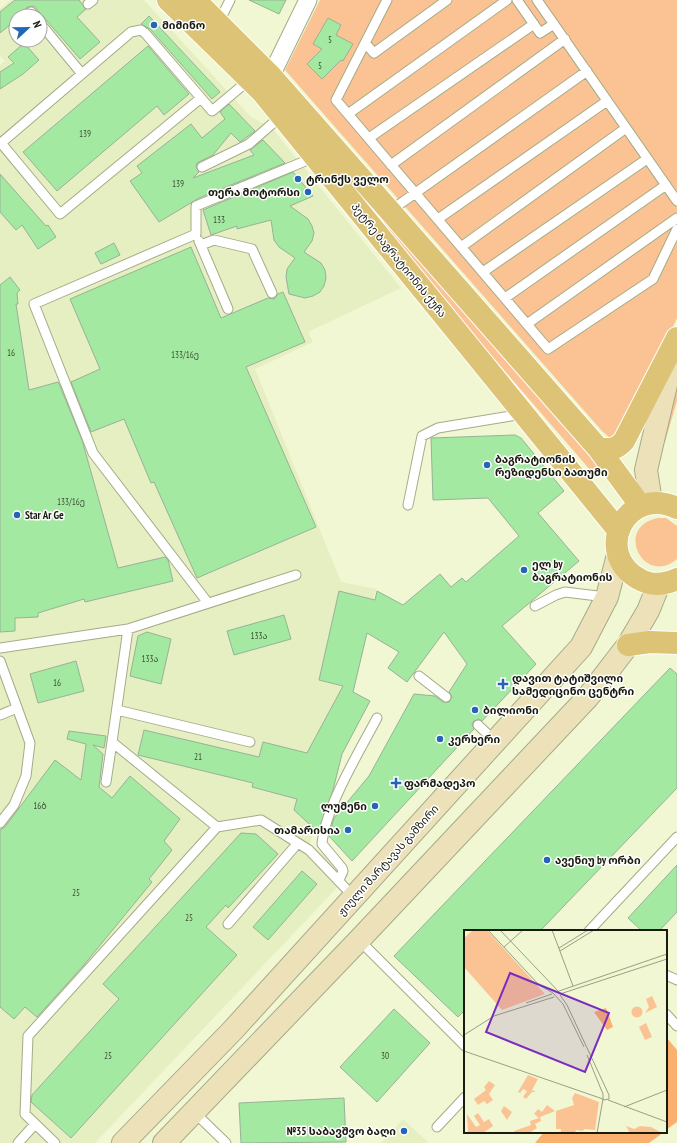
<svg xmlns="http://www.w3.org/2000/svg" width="677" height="1143" viewBox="0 0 677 1143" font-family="'PT Sans Narrow','Noto Sans Georgian',sans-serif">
	<rect width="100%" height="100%" fill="#f0f7d2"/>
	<!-- built -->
	<path fill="#e6efc2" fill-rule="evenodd" d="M11,0h133l107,117 21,11 129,160 -93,44 5,10 -58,27 86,213 35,7 -66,255 39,31 -254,268h-95v-1078l5,-4 -5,-5v-47zM16,16h24v24h-24z
		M403,1119l26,24h-48z"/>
	<!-- green -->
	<path fill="#fbc394" d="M320,0h357v318l-52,112 -6,6 -9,2 -8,-7 -317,-361z
		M282,104l316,361 1,4 -4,4 -4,-2 -313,-363z
		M677,373v28l-12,41 -5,-1z
		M658,518h8l11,8v33c-33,28 -64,-32 -19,-41z"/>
	<!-- forest -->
	<path fill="#fbb06f" d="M666,1037l11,13v72l-11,8z
		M544,1132h120l-15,11h-114z"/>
	<!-- building -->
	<path fill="#a3e9a2" stroke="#97b296" d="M15,0h64l7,9 -9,8 23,25 -20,17 -46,-53 -7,1 -6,9h-5v4l-16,13v-21z
		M249,0h37l-7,14z
		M149,16l71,76 -8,7 -62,-70 -9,-5z
		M328,18l13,7 -5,10 17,9 -10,17 -2,-1 -19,19 -15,-15 15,-15 -9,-5z
		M24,43l15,17 -16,14 -23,15v-17l14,-9 -6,-6z
		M148,46l41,48 -25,21 -7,-9 -100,85 -34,-39z
		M229,104l26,27 -15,11 -9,-9 -18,22 -16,8 -1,4 3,5 -6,6 61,-23 -4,-5 13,-10 22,23 -86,35 -40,24 -29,-41 12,-8 -5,-7 54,-42 11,14 23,-19 -5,-7z
		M293,172l20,24 -23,10 18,13 4,7 2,7 -2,8 -8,11 17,11 4,7 1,8 -2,8 -4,6 -7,4 -8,2 -16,-4 -3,-17 1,-8 8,-11 -16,-11 -5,-7 -3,-20 -34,9v-3l-26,9 -8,-25z
		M0,174l46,52 2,-1 8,12 -18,12 -16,-24 -6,5 -16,-18z
		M114,243l6,12 -19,9 -6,-11z
		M191,247l30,71 47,-20 6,1 4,-5 5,-2 22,50 -59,25 70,160 -119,51 -43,-96 -3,1 -27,-64 -33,13 -20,-50 29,-13 -30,-70z
		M10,277l10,13 -3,3 1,11h-2l13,86 29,-8 2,4 22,54 36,128 47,-11 3,3 5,21 -88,21 -1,-3 -46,14v4l-23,1v13l-15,1v-347z
		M515,435l6,3 43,53 -26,22 41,48 -77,65 34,38 -54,57 -3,-2 -5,2 -2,3 2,5 -122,132 -23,-25 5,-18 35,-42 45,-82 21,2 8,6h6l3,-5 -3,-5 18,-28 -23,-32 -37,50 -19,-14 11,-16 -32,-19 -14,59 17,9 -28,53 -9,36 -15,42 -24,-22 3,-11 -45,-12 1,-4 -115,-28 6,-25 115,27 4,-15 44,11 36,-67 -24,-6 20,-89 36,9 2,-9 26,14 37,-31 11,13 11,-9 4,4 53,-46 -31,-38 -55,2 -2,-62z
		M284,615l7,24 -57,16 -7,-24z
		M147,632l24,7 -10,45 -31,-8 8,-40z
		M76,661l8,30 -46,12 -8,-29z
		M670,668l7,6v114l-137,143h-75v79l-7,7 -64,-61z
		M69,731l37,5 -2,12 -11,-3 10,9 -4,33 13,11 18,-22 50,43 -16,22 8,9 -23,29 3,3 -69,84 -46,51 -12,-10 -11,12 -14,-12v-177l5,-3 50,-67 26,20 5,-36 -19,-5z
		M241,833l15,1 22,20 -50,54 -2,-3 -20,22 31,28 -166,183 -40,-36 1,-7 87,-96 -16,-15z
		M677,865v47l-18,19h-17l-14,-13z
		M302,871l15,13 -49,56 -15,-13z
		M394,1009l36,34 -53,59 -37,-35z
		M344,1098l2,44 -105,1 -2,-40z"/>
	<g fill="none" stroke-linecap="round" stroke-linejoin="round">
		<!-- service casing -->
		<g stroke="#a4ab88" stroke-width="11">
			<path id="service" d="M387,0l-51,100 212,249 105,-70 24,-50
				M517,0l23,33 14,-9
				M537,0l140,201
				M88,4l5,-4
				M31,12l3,4
				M40,23l42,51
				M218,24l12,-24
				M365,43l9,10 73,-53
				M201,98l-56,-65 -4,-3 -10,2 -130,111 59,71 141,-116 11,13 37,-31
				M348,114l159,-114
				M369,138l165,-114
				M391,165l174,-126
				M202,167l47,-23 32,-28
				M390,211l197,-140
				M438,219l169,-118
				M199,241l29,68
				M201,245l13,-5 38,9 20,44
				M461,247l165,-119
				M483,272l164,-113
				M505,298l161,-113
				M527,324l150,-106
				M408,505l14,-69 16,-8 85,-14
				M208,603l-115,-150 -59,-149 162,-70v-28l119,-49
				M535,606l21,-11 9,-3 41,5
				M128,629l-16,113 105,85
				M0,648l128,-19 168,-54
				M0,661l30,82 -4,33 -12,29 -14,18
				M419,676l27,21
				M117,710l133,32
				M0,715l17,-7
				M478,725l18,17
				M106,782l6,-40
				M339,880l4,-9 -1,-3 -20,-24c3,-36 37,-92 55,-126
				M228,924l69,-80
				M589,931l88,-94
				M359,940l106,106
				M666,975l11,5
				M666,1014l11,12
				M194,1112l32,31
				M437,1127l28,-30
				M18,1143l17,-19
				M55,1143l-30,-29 3,-78 189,-209 44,-7 48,30 45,47"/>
		</g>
		<!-- minor casing -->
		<g stroke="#a4ab88" stroke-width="19">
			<path id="minor" d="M266,86l42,-86"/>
		</g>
		<!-- secondary casing -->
		<g stroke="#a4ab88" stroke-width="24">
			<path id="secondary" d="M651,502l-5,-32 27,-115
				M123,1143l110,-113 348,-383 26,-50 11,-42
				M164,1143l195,-203 229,-243 40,-52 20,-34 11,-27"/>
		</g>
		<!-- primary casing -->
		<g stroke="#fff" stroke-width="24">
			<path id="primary" d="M168,0l95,93 355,437
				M195,0l76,76 82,93 245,279 42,57
				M598,448c11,2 18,2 26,-7l53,-103
				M677,508c-51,-24 -85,45 -38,71 12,7 25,6 38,0
				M628,645l22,-3 27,1"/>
		</g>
		<!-- service -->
		<use href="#service" stroke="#fff" stroke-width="9"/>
		<!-- minor -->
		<use href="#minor" stroke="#fff" stroke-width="17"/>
		<!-- secondary -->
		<use href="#secondary" stroke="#ede1ba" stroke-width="22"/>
		<!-- primary -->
		<use href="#primary" stroke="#dcc376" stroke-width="22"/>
	</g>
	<!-- markers -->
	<g fill="#2366b7" stroke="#fff" stroke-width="1.5">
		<circle cx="154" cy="25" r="4"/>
		<circle cx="298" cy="179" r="4"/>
		<circle cx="308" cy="192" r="4"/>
		<circle cx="487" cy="465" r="4"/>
		<circle cx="17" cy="515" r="4"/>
		<circle cx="524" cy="570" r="4"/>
		<path d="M501 678h4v4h4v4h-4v4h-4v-4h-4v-4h4z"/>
		<circle cx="475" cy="710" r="4"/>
		<circle cx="440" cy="739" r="4"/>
		<path d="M394 777h4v4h4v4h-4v4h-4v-4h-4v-4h4z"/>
		<circle cx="375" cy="806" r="4"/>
		<circle cx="348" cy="830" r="4"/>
		<circle cx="547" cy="860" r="4"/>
		<circle cx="404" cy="1131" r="4"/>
	</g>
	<g text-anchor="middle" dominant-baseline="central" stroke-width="3" stroke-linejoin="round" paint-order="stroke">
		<!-- number labels -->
		<g font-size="9" fill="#3c4e33">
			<text x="330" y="39">5</text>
			<text x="320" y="65">5</text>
			<text x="85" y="133">139</text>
			<text x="178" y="183">139</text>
			<text x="219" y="219">133</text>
			<text x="11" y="352">16</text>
			<text x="185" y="354">133/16ე</text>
			<text x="71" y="501">133/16ე</text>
			<text x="259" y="635">133ა</text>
			<text x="150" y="658">133ა</text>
			<text x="57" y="682">16</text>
			<text x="198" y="756">21</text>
			<text x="40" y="805">16ბ</text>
			<text x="76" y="892">25</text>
			<text x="189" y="917">25</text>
			<text x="108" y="1055">25</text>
			<text x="385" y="1055">30</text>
		</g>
		<!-- poi labels -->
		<g font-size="11" font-weight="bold" fill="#191b0e" stroke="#fff" text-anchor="start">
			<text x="162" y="25">მიმინო</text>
			<text x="306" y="179">ტრინქს ველო</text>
			<text x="300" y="192" text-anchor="end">თერა მოტორსი</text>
			<text x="495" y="459">ბაგრატიონის<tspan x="495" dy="13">რეზიდენსი ბათუმი</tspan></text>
			<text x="25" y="515">Star Ar Ge</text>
			<text x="532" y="564">ელ by<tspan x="532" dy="13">ბაგრატიონის</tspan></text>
			<text x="512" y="678">დავით ტატიშვილი<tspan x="512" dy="13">სამედიცინო ცენტრი</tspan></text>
			<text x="483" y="710">ბილიონი</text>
			<text x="448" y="739">კერხერი</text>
			<text x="404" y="783">ფარმადეპო</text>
			<text x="367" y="806" text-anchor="end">ლუმენი</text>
			<text x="340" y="830" text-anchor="end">თამარისია</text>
			<text x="555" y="860">ავენიუ by ორბი</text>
			<text x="396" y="1131" text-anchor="end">№35 საბავშვო ბაღი</text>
		</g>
		<!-- street labels -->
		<g font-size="11" fill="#191b0e" stroke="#fff">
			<text transform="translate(399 260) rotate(51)">პეტრე ბაგრატიონის ქუჩა</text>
			<text transform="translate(388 860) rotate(-48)">ჟიული შარტავას გამზირი</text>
		</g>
	</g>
	<!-- overview -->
	<g transform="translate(464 930)">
		<rect width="203" height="203" fill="#f0f7d2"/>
		<path d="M9,0h14l58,64 -43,16 -38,-43v-29zM188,66l5,11 -12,6 4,-6 -3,-8zM167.5 82a5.5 5.5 0 1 1 11 0a5.5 5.5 0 1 1-11 0ZM182,93l6,14 -7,3 -6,-13zM64,145l10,4 -6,11 4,2h-4l-6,7 -3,-2 4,-6 -4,-2 -3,4 -2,-1zM25,151l6,4 -6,9 4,6 -6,4 -3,-3 -6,4 -4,-6 12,-9 -2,-3zM111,163l24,9 -4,28 -11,-1 -1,2 -7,-1 -1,3h-14v-4h-5v-18l18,-6 -2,-7zM83,175l8,6 -15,6 1,4 -6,3 2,4 -8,5h-14l-1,-2 17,-6 -1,-4 9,-3 -5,-4 4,-5 4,3zM40,176l8,6 -5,8 -6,-9zM14,183l6,9 5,-3 4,7 -10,7h-15l-1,-19 9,13 4,-2 -6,-9zM162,196l8,3 6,-3 11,1 11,6h-32z" fill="#fbc394"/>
		<path d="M142,78l7,19 -6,3 -13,-18z" fill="#fbb06f"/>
		<path fill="none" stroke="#9a9f84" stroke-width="1" d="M24,0l51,55 14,8M36,0l59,62M88,0l21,56M40,17l19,-17M95,18l29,-18M96,21l34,-21M95,61l108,-37M89,63l10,11 21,43M96,64l107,-35M96,65l7,10 42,90v4l-6,1v-6M62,73l26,-9M0,105l30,-19 60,-19M0,121l139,48M123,125l16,39M144,170l59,22M160,177l43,-17M133,203l6,-34"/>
		<path fill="#7b2cbf" fill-opacity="0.15" stroke="#7b2cbf" stroke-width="2" d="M46,43l99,40 -24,59 -99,-40z"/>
		<rect width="203" height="203" fill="none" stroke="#191b0e" stroke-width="2"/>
	</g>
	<!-- north arrow -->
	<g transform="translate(28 28) rotate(68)"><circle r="19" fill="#ffffff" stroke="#a3a49f"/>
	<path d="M0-3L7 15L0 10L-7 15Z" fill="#2366b7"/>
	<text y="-6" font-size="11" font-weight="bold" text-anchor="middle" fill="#191b0e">N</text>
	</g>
</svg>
